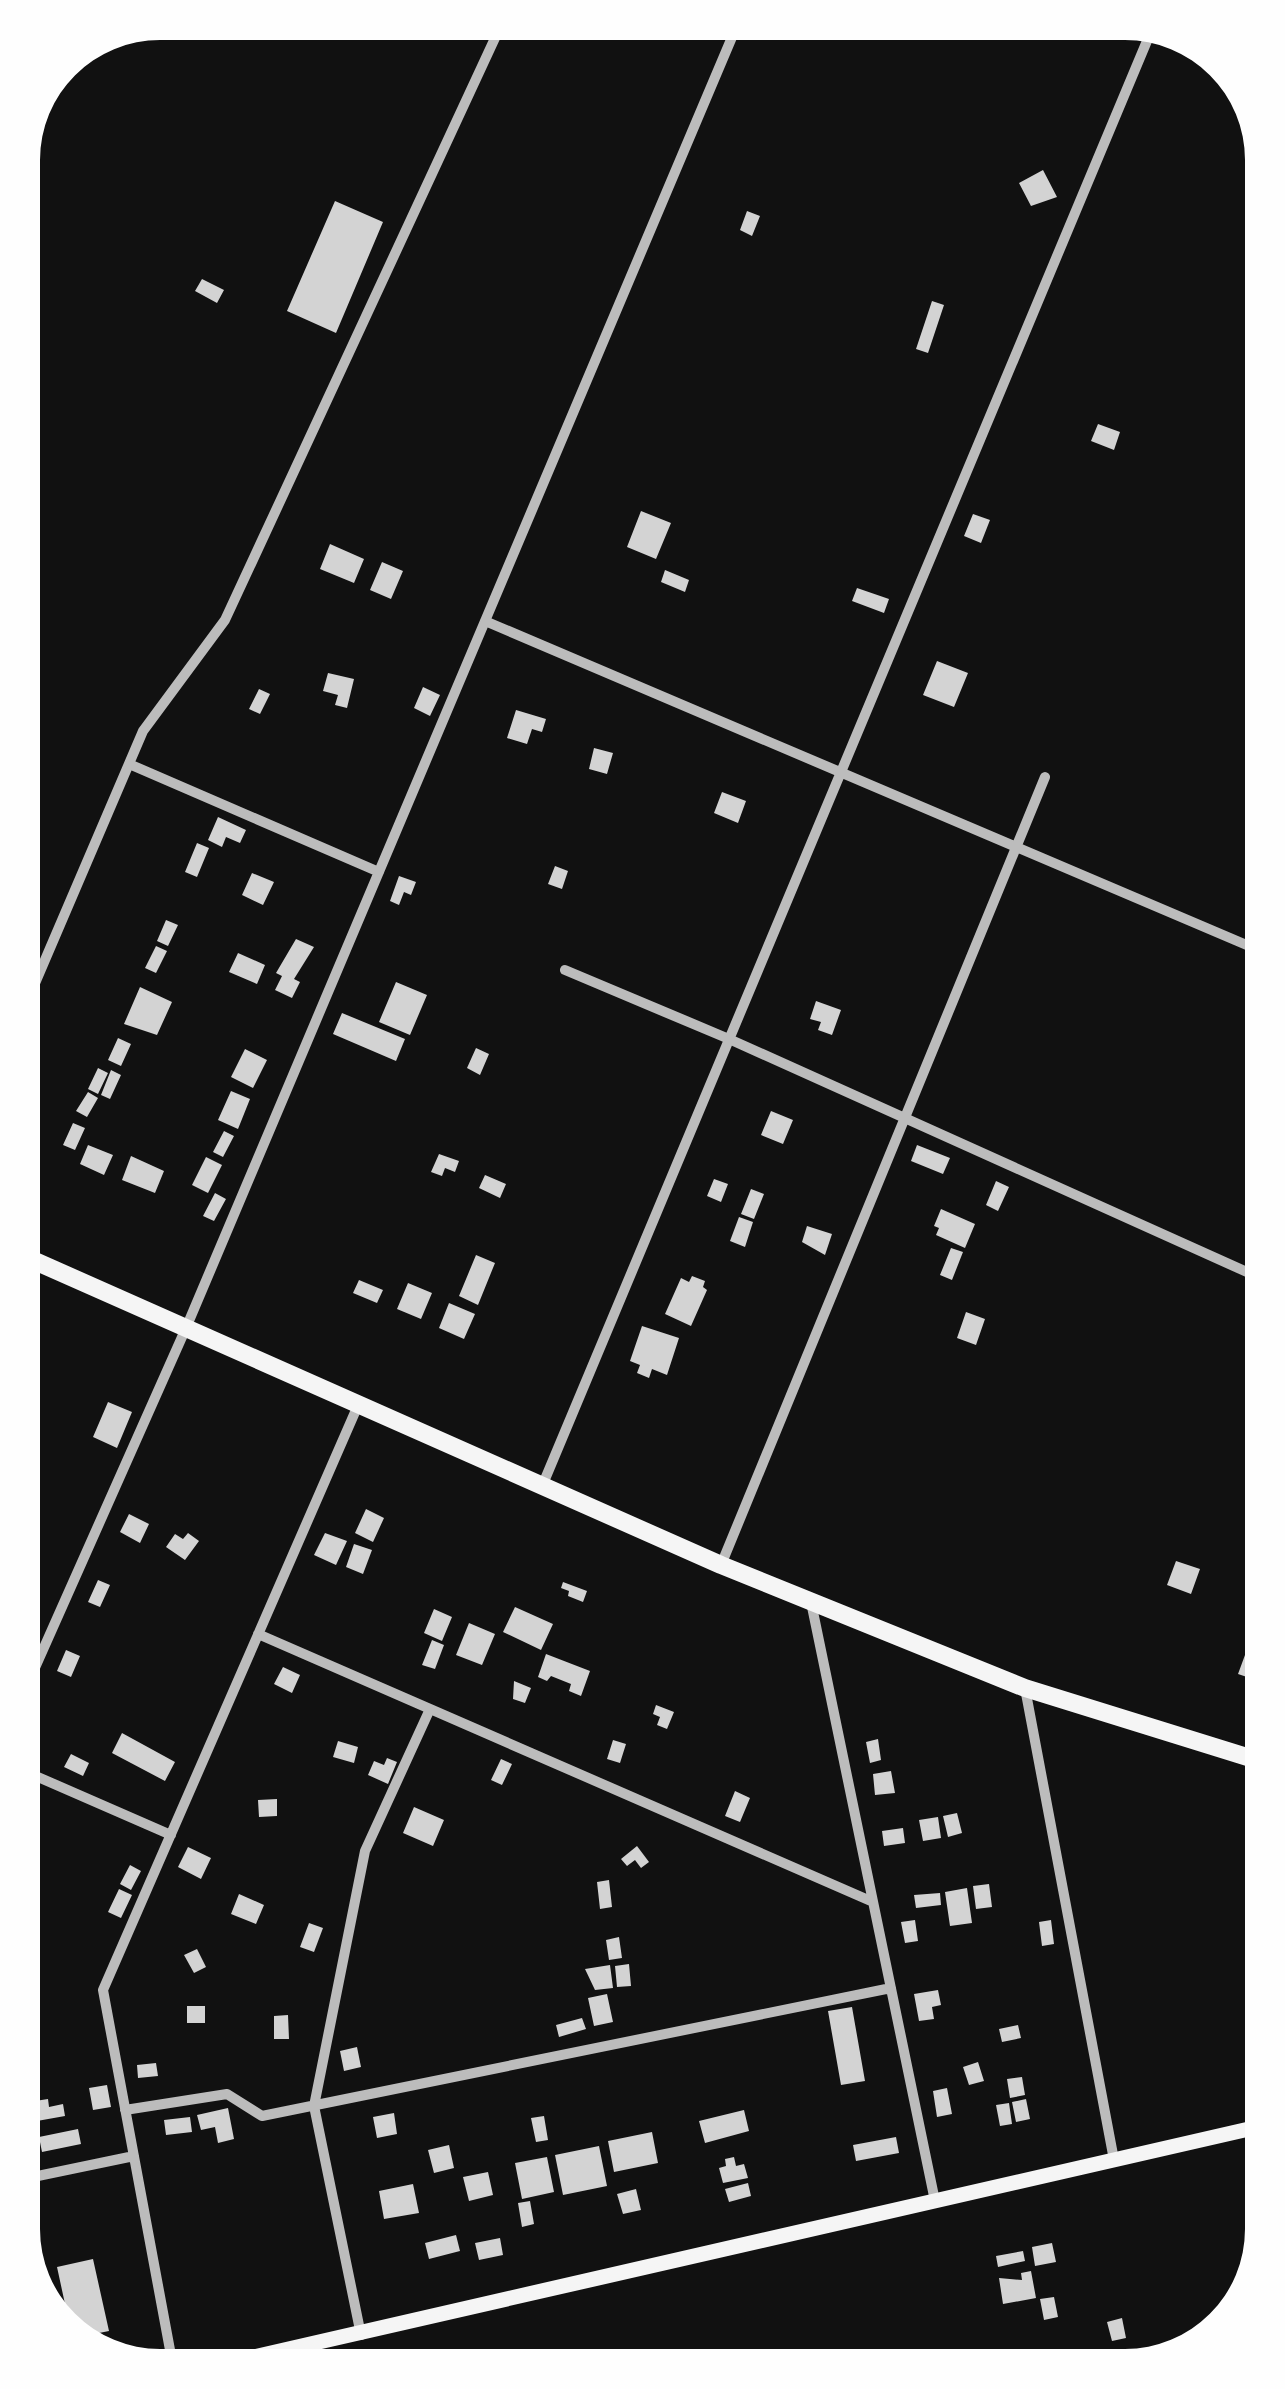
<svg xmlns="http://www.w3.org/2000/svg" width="1285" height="2389" viewBox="0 0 1285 2389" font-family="Signika,sans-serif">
	<rect width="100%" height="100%" fill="#111"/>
	<!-- building -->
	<path fill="#d3d3d3" d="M1043,170l14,27 -26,9 -12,-23z
		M335,201l48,21 -47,111 -49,-22z
		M747,211l13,5 -8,20 -12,-6z
		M202,279l22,11 -7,13 -22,-12z
		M932,301l12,4 -16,48 -12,-4z
		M1098,424l22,8 -6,18 -23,-9z
		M641,511l30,12 -15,36 -29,-12z
		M973,514l17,6 -9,23 -17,-7z
		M330,544l34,15 -10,24 -34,-14z
		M382,562l21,9 -12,28 -21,-9z
		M665,570l24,10 -4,12 -24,-10z
		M857,588l32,11 -5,14 -32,-12z
		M937,661l31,12 -14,34 -31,-12z
		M328,673l26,6 -7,29 -12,-3 3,-10 -15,-4z
		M423,687l17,8 -10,21 -16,-8z
		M259,689l11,5 -10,20 -11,-5z
		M516,710l30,9 -4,13 -10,-3 -5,15 -20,-6z
		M594,748l19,5 -6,21 -18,-5z
		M722,792l24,9 -8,22 -24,-10z
		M218,817l28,13 -6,13 -14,-6 -4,10 -14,-7z
		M197,843l12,5 -12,29 -12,-5z
		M555,866l13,5 -6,18 -14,-5z
		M252,873l22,9 -11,23 -21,-10z
		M399,876l17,6 -5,13 -7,-3 -5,13 -9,-4z
		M166,920l12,5 -10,21 -11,-5z
		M296,939l18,8 -20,32 6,3 -8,16 -17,-8 7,-14 -6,-3z
		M156,946l11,5 -11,22 -11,-5z
		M238,953l27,12 -8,19 -28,-12z
		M396,982l31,13 -17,40 -31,-13z
		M140,987l32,15 -15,33 -33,-11z
		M816,1001l25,9 -9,25 -14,-5 3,-8 -11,-3z
		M342,1013l63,26 -9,22 -63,-27z
		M118,1038l13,6 -10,22 -13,-6z
		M476,1048l13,6 -9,21 -13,-7z
		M245,1049l22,11 -14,28 -22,-11z
		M98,1068l10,5 -10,21 -10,-5z
		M111,1070l10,5 -11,24 -9,-4z
		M231,1091l19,8 -12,30 -20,-9z
		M88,1092l10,6 -11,19 -11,-6z
		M771,1111l22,9 -10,24 -22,-9z
		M73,1123l12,5 -10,22 -12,-5z
		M224,1131l10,5 -11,21 -10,-5z
		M88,1145l25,10 -9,20 -24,-11z
		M917,1145l33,13 -7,16 -32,-13z
		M439,1154l20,7 -4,11 -10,-4 -3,8 -11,-4z
		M131,1156l33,15 -9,22 -33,-13z
		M206,1157l16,8 -14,28 -16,-8z
		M485,1175l21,9 -6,14 -21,-10z
		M714,1179l14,5 -7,18 -14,-6z
		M996,1181l13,6 -11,24 -12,-6z
		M751,1189l13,5 -10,25 -13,-5z
		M215,1193l11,6 -12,22 -11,-5z
		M941,1209l34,15 -10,24 -29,-13 3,-7 -5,-2z
		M739,1217l14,5 -8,25 -15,-6z
		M807,1226l25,8 -7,21 -23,-13z
		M951,1248l12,4 -11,28 -12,-5z
		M476,1255l19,8 -17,42 -19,-9z
		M692,1276l13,5 -2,6 4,3 -16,36 -26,-12 16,-36 8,4z
		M359,1280l24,10 -6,13 -24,-10z
		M408,1283l24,10 -11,26 -24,-10z
		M449,1303l26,11 -11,25 -25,-11z
		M966,1312l19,7 -9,26 -19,-7z
		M642,1326l37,12 -12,37 -15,-6 -3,9 -12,-5 3,-8 -10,-4z
		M108,1402l24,10 -15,36 -24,-11z
		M366,1509l18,9 -11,24 -18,-9z
		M129,1514l20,10 -9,19 -20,-11z
		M188,1533l11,8 -14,19 -19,-13 9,-13 8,5z
		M325,1533l22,8 -11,24 -22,-10z
		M354,1544l18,6 -9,24 -17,-7z
		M1176,1561l24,8 -9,25 -24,-9z
		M98,1580l12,5 -10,22 -12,-5z
		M563,1582l24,9 -4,11 -15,-6 1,-5 -8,-3z
		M515,1607l38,17 -12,26 -38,-18z
		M434,1609l18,8 -10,24 -18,-8z
		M469,1623l26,11 -13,31 -26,-10z
		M432,1640l12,5 -9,24 -13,-4z
		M66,1650l14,6 -9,21 -14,-6z
		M546,1654l44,17 -9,25 -12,-5 2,-7 -20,-8 -4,5 -9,-4z
		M1245,1655l14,5 -3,20 -18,-6z
		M283,1667l17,8 -8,18 -18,-9z
		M514,1681l17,7 -6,15 -12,-4z
		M656,1705l18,7 -7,17 -10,-4 3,-8 -7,-3z
		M122,1733l53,29 -10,19 -53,-28z
		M878,1739l3,21 -11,3 -4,-21z
		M613,1740l13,4 -6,19 -13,-4z
		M338,1741l20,6 -4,16 -21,-6z
		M71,1754l18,9 -6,13 -19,-9z
		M387,1758l10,4 -9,22 -20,-9 6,-14 10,4z
		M501,1759l11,5 -10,21 -11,-5z
		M891,1771l4,22 -20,2 -2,-21z
		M735,1791l15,7 -10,24 -15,-6z
		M277,1799v17l-18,1 -1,-17z
		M414,1807l30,13 -11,26 -30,-13z
		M957,1813l5,20 -14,4 -5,-21z
		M938,1817l3,21 -18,3 -4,-21z
		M903,1828l2,15 -21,3 -2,-15z
		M637,1846l12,16 -8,6 -6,-8 -8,6 -6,-7z
		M188,1847l23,11 -10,21 -23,-12z
		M130,1865l11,6 -10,19 -11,-6z
		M609,1880l3,27 -12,2 -3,-27z
		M989,1884l3,23 -16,2 -3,-23z
		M967,1888l5,35 -22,3 -5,-34z
		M119,1889l13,6 -11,23 -13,-6z
		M940,1893l1,12 -25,3 -2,-13z
		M239,1894l25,11 -8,19 -25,-10z
		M915,1920l3,21 -13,2 -4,-21z
		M1051,1920l3,24 -12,2 -3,-24z
		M309,1923l14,5 -9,24 -14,-5z
		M619,1937l3,21 -13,2 -3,-20z
		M197,1949l9,18 -12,6 -10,-18z
		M629,1964l2,22 -14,1 -2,-21z
		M610,1965l3,23 -18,2 -10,-21z
		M938,1990l3,15 -9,2 2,12 -15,2 -5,-27z
		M607,1994l6,28 -19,4 -6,-28z
		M187,2006h18v17h-18z
		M852,2007l13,74 -24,4 -13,-74z
		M288,2015l1,24h-15v-23z
		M582,2018l4,11 -27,8 -3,-12z
		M1018,2025l3,13 -19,4 -3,-13z
		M357,2047l4,20 -17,4 -4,-20z
		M978,2062l6,19 -15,4 -6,-18z
		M156,2063l2,13 -20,2 -1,-13z
		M1022,2077l3,18 -15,3 -3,-19z
		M107,2085l4,22 -18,3 -4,-22z
		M947,2088l5,26 -15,3 -4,-26z
		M48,2099l1,8 14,-3 2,12 -28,5 -2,-20z
		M1026,2099l4,20 -14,3 -4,-20z
		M1009,2103l3,21 -12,2 -4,-21z
		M228,2108l6,31 -16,4 -3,-16 -14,3 -4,-15z
		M744,2110l5,21 -44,12 -6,-22z
		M394,2113l3,21 -20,4 -4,-21z
		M544,2116l4,24 -12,2 -5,-24z
		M190,2117l2,15 -26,3 -2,-15z
		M78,2129l3,15 -39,8 -3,-15z
		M652,2132l6,31 -44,9 -6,-31z
		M896,2137l3,16 -43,8 -3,-16z
		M449,2145l5,23 -20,5 -6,-23z
		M599,2146l8,40 -44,9 -8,-40z
		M547,2157l7,35 -32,7 -7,-36z
		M734,2157l2,9 8,-2 4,14 -25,5 -4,-15 7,-2 -1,-7z
		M488,2172l5,23 -24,6 -6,-24z
		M748,2183l3,13 -22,6 -4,-13z
		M413,2184l6,29 -35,6 -5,-28z
		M636,2189l5,21 -18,4 -6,-20z
		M530,2201l4,23 -12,3 -4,-24z
		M456,2235l4,16 -31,8 -4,-16z
		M500,2238l3,17 -24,5 -4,-17z
		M1052,2243l4,19 -21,4 -3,-19z
		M1023,2251l2,10 -27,6 -2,-11z
		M93,2259l16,72 -30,6 -9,-10 -13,-60z
		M1031,2271l5,27 -33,6 -4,-26 23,2 -1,-7z
		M1054,2297l4,20 -14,3 -4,-21z
		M1122,2318l4,20 -14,3 -5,-19z"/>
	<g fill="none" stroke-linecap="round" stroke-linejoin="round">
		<!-- minor -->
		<path stroke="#bcbcbc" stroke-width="10" d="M485,621l771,328
			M129,764l250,108
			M565,970l164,69 529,238
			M27,1002l116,-271 82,-111 277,-597
			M543,1484l609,-1455
			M721,1565l324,-788
			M811,1602l124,599
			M258,1634l615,268
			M30,1679l156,-351 552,-1305
			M1025,1688l89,472
			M31,1774l140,61
			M125,2110l102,-16 35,22 629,-128
			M33,2177l101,-21
			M361,2335l-47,-229 51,-255 65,-142
			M173,2366l-70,-376 256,-587"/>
		<!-- secondary -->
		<path stroke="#f5f5f5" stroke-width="15" d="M214,2366l1048,-240"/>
		<!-- primary -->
		<path stroke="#f5f5f5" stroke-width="18" d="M28,1258l693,307 304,123 235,73"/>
	</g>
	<!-- crop -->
	<path d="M0 0H1285V2389H0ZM160 40H1125A120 120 0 0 1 1245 160V2229A120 120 0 0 1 1125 2349H160A120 120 0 0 1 40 2229V160A120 120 0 0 1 160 40Z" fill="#fefefe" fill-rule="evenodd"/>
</svg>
